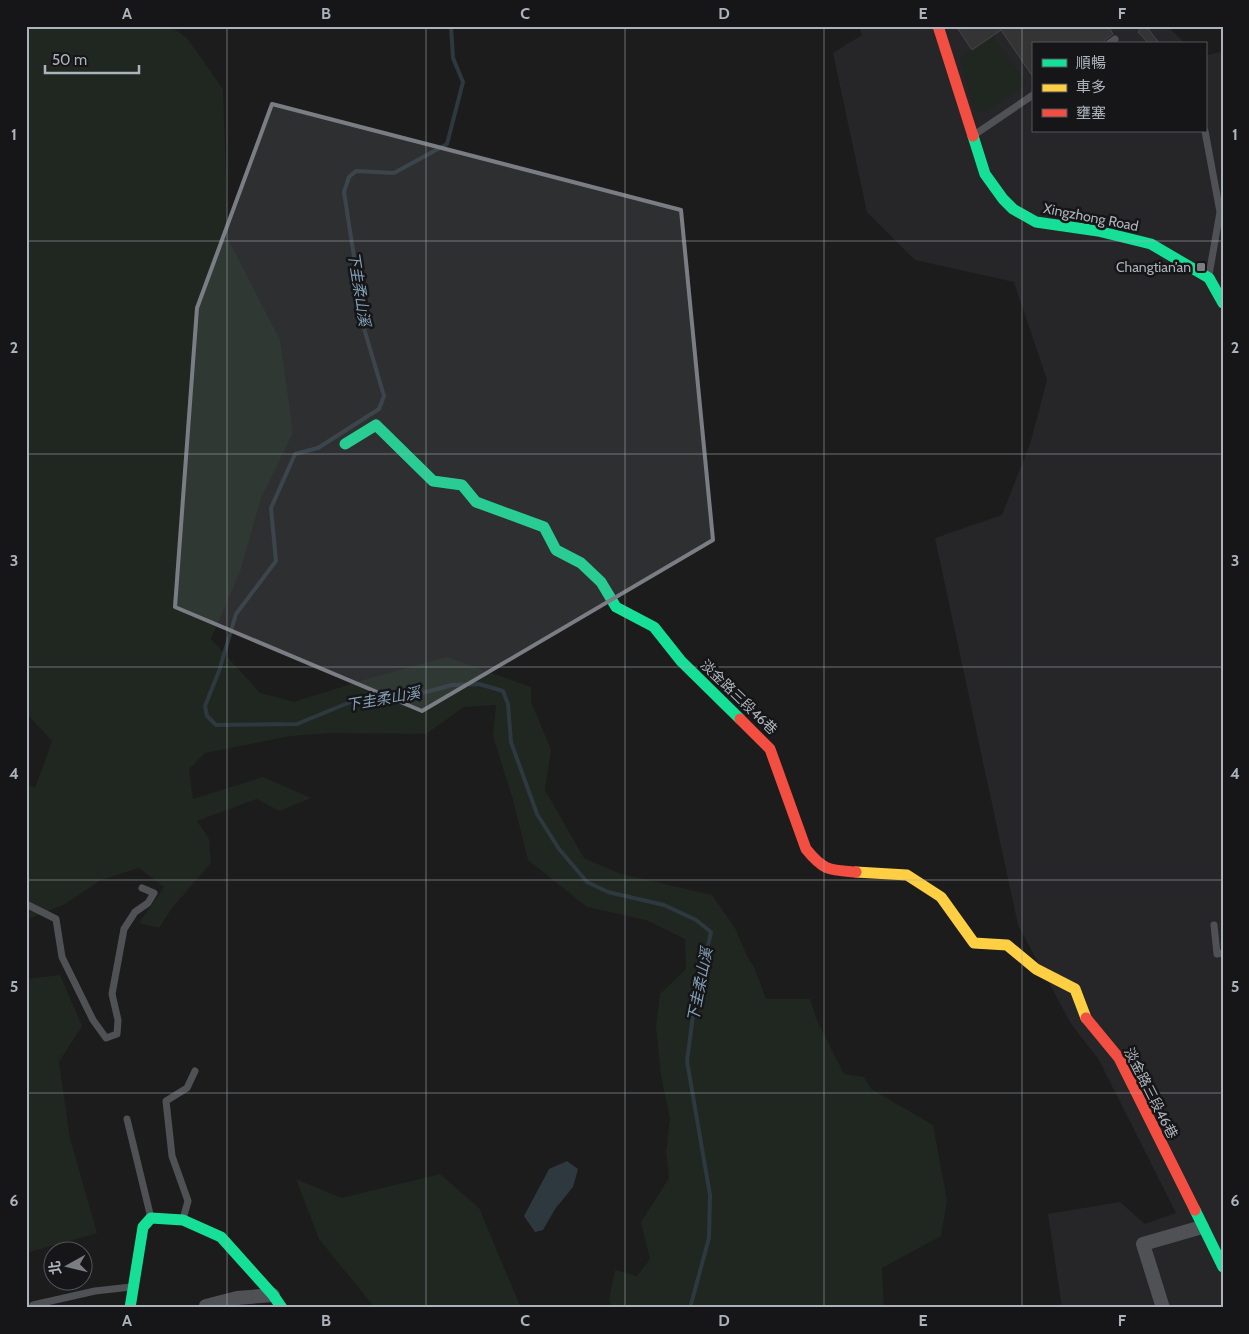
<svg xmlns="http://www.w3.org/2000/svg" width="1249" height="1334" viewBox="0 0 1249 1334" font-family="Cabin,'Noto Sans TC',sans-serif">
	<rect width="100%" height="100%" fill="#1c1c1c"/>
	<!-- built -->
	<path fill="#262628" d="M859,26h308l19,18h-153v87h172v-75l18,-5v1257h-161l-14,-94 72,-12 25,22 31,-11 -77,-153 -28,-36 -53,-99 -83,-387 67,-23 28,-71 17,-64 -33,-98 -99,-22 -48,-48 -34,-159 29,-18z"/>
	<!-- green -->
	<path fill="#1f2720" d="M26,26h144l17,12 36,51 5,150 52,101 13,93 -32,65 -21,74 -29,67 49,54 34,9 73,-23 80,-22 84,30v15l20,47 -6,41 39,68 37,16 91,21 23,33 13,30 6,9 12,32h44l7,22 27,53 20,3 7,12 62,36 14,75 -6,36 -59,32 2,40h-272l-3,-8 6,-30 22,6 13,-17 -9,-37 28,-44 -3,-26 4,-34 -9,-42 -5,-49 4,-33 26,-25 -1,-30 -39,-19 -59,-13 -59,-47 -15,-60 -20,-64 3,-31 -32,2 -38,27 -94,-1 -41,3 -86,17 -16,16 4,30 70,-22 48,21 -32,13 -22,-12 -60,22 12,18 2,24 -39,45 -13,20 -20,-5 25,-36 -25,-19 -38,12 -36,24 -39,16v-136l9,4 17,-47 -26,-28z
		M993,36l34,48 -43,28h-8l-3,-5 -13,-49z
		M60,975l22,51 -23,36 11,76 27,95 -71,20v-274z
		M440,1174l39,34 42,100h-146l-56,-69 -23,-60 45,19z"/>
	<!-- water -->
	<path fill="#2e383f" d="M567,1161l11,8 -5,18 -18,22 -12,21 -8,2 -11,-16 25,-47z"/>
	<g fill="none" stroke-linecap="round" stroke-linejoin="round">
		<!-- stream -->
		<path stroke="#2e383f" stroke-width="4" d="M451,26l2,32 10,24 -16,62 -53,29 -38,-2 -7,6 -5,15 17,110 2,23 21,71 -5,13 -61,39 -23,6 -24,54 5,53 -40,53 -17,57 -14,35 2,10 9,9 81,-1 56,-23 58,-5 41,-11 27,-1 24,7 5,13 3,38 26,72 22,35 28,33 21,10 56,13 32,15 15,12 -17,76 -7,53 23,134 -1,43 -19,70"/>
	</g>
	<!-- building -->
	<path fill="#343434" stroke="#444548" d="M956,26h152l5,8 -8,6 -2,4h-70v33l-32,-47 -29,20z
		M1142,26h4l14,18h-11l-11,-12z"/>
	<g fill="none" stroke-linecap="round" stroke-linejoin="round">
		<!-- lane -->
		<path stroke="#505155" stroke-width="7" d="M1108,44l7,-5
			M1205,131l15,81
			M974,135l59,-40
			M1209,275l11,-63h3
			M26,904l30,15 6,38 31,63 13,18 11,-4 1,-14 -6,-26 12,-65 11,-17 13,-9 6,-10 -12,-5
			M1214,925l3,29 6,-1
			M127,1119l24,99
			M183,1219l5,-18 -16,-45 -6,-55 21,-13 8,-17
			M33,1305l62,-14 36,-4"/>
		<!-- street -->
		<path stroke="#505155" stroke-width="14" d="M206,1308v-2l31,-8 36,-3
			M1163,1308l-20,-64 59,-17"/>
		<!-- fast -->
		<path stroke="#16e098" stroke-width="11" d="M973,136l12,38 18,25 10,10 23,13 62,9 53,13 58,34 14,25
			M345,444l31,-19 57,56 29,4 14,17 68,25 12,23 25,13 20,19 15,25 38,20 27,34 59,58
			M1195,1210l28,57
			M130,1308l13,-81 8,-9 32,2 38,17 52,58 9,13"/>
		<!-- slow -->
		<path stroke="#ffcf43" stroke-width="11" d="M856,872l51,3 34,22 33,46 33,2 29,24 39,20 11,29"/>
		<!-- jam -->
		<path stroke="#f24e42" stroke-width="11" d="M938,26l35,110
			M740,719l30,30 36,100c18,22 23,21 50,23
			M1086,1018l33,40 76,152"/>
	</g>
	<!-- marked area -->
	<path fill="#7a7e84" fill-opacity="0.2" stroke="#7a7e84" stroke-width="4" stroke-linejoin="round" d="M272,104l409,106 32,330 -291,171 -247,-104 22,-299z"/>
	<!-- grid -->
	<path fill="none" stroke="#adb3bc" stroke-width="1" stroke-opacity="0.55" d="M227,26v1282M426,26v1282M625,26v1282M824,26v1282M1022,26v1282M26,241h1197M26,454h1197M26,667h1197M26,880h1197M26,1093h1197"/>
	<!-- markers -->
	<rect fill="#7a7e84" stroke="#161618" stroke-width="2" x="1196" y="262" width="10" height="10" rx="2.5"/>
	<g text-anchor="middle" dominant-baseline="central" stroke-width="5" stroke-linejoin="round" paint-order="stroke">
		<!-- street labels -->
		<g font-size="14" fill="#adb3bc" stroke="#161618">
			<text transform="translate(1091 217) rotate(11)">Xingzhong Road</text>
			<text transform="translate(739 697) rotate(44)">淡金路三段46巷</text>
			<text transform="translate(1151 1093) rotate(63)">淡金路三段46巷</text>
		</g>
		<!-- poi labels -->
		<g font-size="14" fill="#adb3bc" stroke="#161618" text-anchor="end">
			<text x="1191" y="267">Changtian’an</text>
		</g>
		<!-- water labels -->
		<g font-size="15" font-style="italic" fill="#85a1b7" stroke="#161618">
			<text transform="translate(359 289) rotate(81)">下圭柔山溪</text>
			<text transform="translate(383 699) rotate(-10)">下圭柔山溪</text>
			<text transform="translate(700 985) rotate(-79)">下圭柔山溪</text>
		</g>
	</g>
	<!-- border -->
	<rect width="1249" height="1334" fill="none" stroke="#161618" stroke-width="55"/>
	<!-- legend -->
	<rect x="1032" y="42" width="175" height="90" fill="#161618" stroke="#52555a"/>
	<rect x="1042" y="59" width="25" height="8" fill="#16e098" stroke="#52555a"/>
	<text x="1076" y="68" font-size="15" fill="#adb3bc">順暢</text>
	<rect x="1042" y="84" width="25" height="8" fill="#ffcf43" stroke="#52555a"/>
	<text x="1076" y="92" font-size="15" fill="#adb3bc">車多</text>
	<rect x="1042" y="109" width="25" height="8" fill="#f24e42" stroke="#52555a"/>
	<text x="1076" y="118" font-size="15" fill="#adb3bc">壅塞</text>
	<!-- north arrow -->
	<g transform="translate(68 1266) rotate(262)"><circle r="24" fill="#161618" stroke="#52555a"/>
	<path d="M0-4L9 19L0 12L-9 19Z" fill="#7a7e84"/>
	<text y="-8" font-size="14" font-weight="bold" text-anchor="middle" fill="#adb3bc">北</text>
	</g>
	<!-- scale -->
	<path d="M45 65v8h94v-8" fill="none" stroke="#adb3bc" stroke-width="2.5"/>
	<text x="52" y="65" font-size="15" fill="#adb3bc" stroke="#161618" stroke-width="4" paint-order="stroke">50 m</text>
	<rect x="28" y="28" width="1194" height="1278" fill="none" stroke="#adb3bc" stroke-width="2"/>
	<g font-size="16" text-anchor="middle" font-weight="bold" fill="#adb3bc">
		<text x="127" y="19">A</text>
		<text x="326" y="19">B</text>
		<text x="525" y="19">C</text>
		<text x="724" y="19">D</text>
		<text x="923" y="19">E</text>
		<text x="1122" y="19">F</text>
		<text x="14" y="140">1</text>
		<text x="1235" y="140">1</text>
		<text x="14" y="353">2</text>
		<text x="1235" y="353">2</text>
		<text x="14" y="566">3</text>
		<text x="1235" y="566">3</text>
		<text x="14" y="779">4</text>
		<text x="1235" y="779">4</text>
		<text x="14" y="992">5</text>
		<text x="1235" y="992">5</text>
		<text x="14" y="1206">6</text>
		<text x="1235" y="1206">6</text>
		<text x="127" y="1326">A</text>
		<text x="326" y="1326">B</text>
		<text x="525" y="1326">C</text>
		<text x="724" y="1326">D</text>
		<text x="923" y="1326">E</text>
		<text x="1122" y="1326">F</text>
	</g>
</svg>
